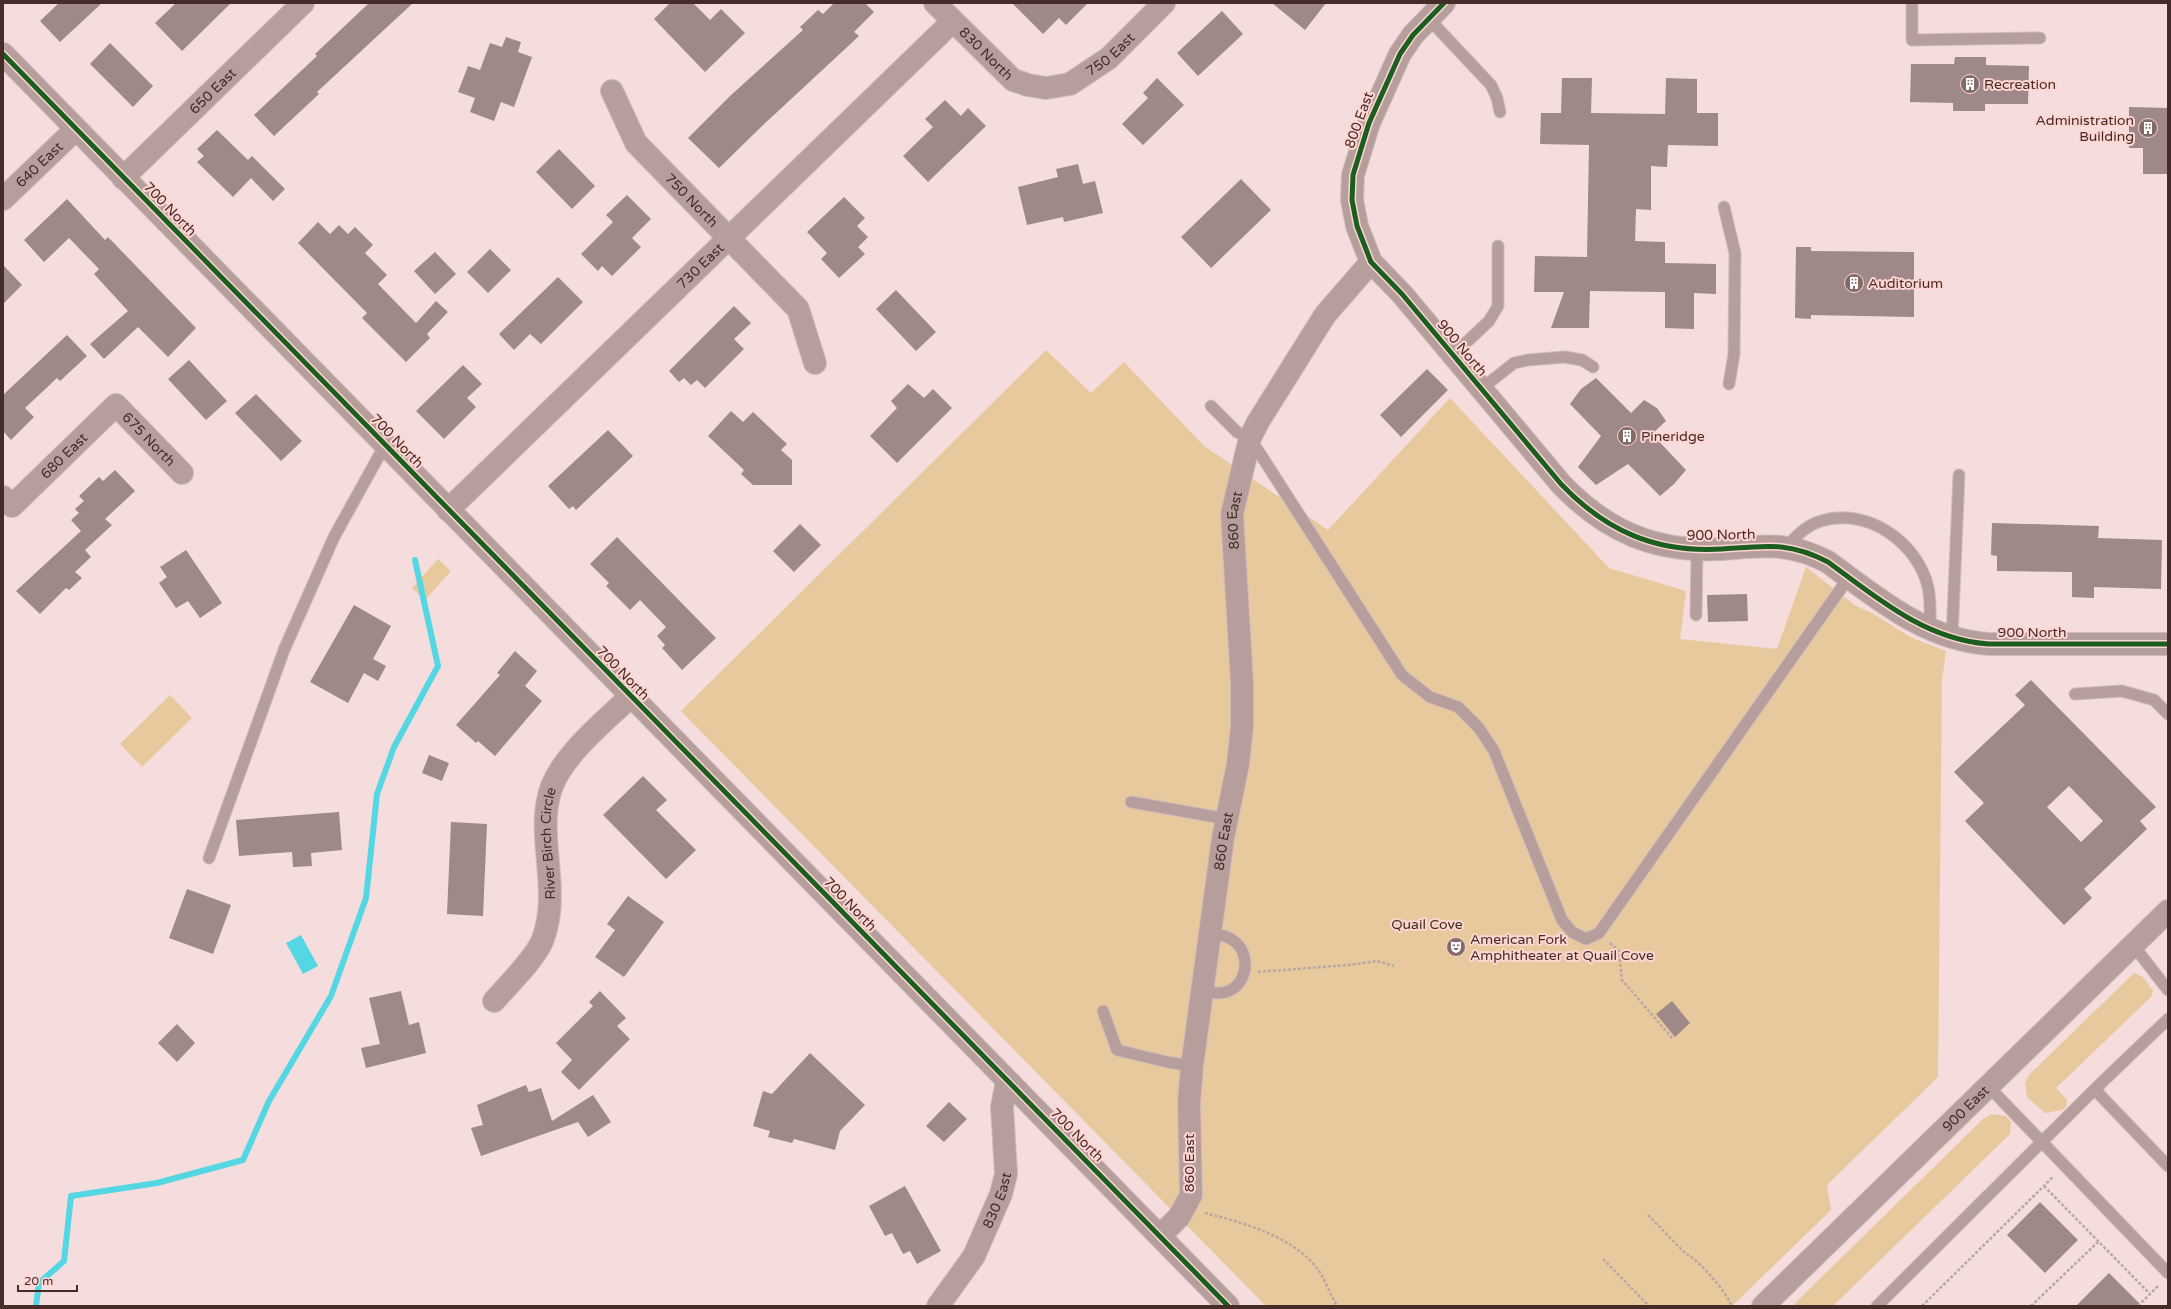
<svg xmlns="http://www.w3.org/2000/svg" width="2171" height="1309" viewBox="0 0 2171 1309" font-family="'Varela Round',sans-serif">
	<rect width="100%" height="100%" fill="#f4dddc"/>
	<!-- green -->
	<path fill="#e7c99d" d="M1046,350l45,43 33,-31 80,84 124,84 122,-132 159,170 77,23 -6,48 97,10 29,-82 50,39 16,7 40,25 34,13 -4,29 -4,397 -111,108 4,25 -99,96h-466l-585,-595z
		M438,559l13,12 -26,29 -13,-12z
		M170,695l22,23 -50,49 -22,-23z
		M2134,973l9,4 10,14 -2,6 -95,91 11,12 -1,7 -4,3 -17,3 -18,-16 -2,-14 4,-8z
		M1992,1114l14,2 5,6 -1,12 -177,172h-41l191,-187z"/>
	<!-- water -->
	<path fill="#54d7e3" d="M301,935l17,31 -15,8 -17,-31z"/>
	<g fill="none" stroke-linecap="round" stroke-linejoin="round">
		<!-- stream -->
		<path stroke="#54d7e3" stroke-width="6" d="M36,1306l3,-23 25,-22 7,-65 86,-13 86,-23 26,-59 62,-105 35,-98 11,-104 17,-47 44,-81 -23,-106"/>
	</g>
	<!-- building -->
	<path fill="#9e8988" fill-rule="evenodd" d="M59,3h43l-42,39 -20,-21z
		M176,3h55l-49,48 -27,-28z
		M369,3h44l-96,89 2,2 -45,42 -20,-21 63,-59 -2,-2z
		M670,3h23l17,17 11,-11 24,24 -40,39 -51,-53z
		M834,3h31l9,9 -20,20 5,4 -98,91 -42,41 -31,-30 42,-42 73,-66 -3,-3 18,-17 5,4z
		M1012,3h76l-22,22 -7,-7 -16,16z
		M1272,3h54l-21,27z
		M1222,11l21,23 -45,42 -21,-23z
		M506,37l15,5 -3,10 14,5 -18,50 -13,-5 -7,19 -24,-9 5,-14 -17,-6 10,-26 12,4 10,-27 12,4z
		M110,43l43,43 -20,21 -43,-43z
		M1955,57h31v8l43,1 -1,38h-43v7h-32v-8l-43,-1 1,-38h43z
		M1157,78l27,27 -41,40 -21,-21 26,-26 -5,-5z
		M1562,78h30l-1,35 74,1 1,-36 31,1v34h21v33l-50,-1 -1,22 -16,-1v44l-15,-1 -1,32 30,1v21l51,1v30l-22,-1v36l-29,-1v-36l-75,-1 -1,37h-38l13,-36h-30l1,-36 52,1 2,-112 -49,-1 1,-31h20z
		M945,100l16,16 7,-8 18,18 -58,56 -25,-26 30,-29 -8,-8z
		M2129,107l39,1v66h-25v-26h-14z
		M217,130l31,30 4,-4 33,33 -12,12 -22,-23 -18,19 -36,-35 7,-6 -7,-7z
		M559,149l36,37 -23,23 -36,-37z
		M1078,164l5,20 12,-3 8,32 -39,9 -1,-5 -36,8 -9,-38 40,-10 -2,-8z
		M1241,179l30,31 -60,58 -30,-31z
		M627,195l24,24 -19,19 9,9 -29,29 -10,-10 -4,5 -17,-17 32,-32 -7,-7z
		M844,197l21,21 -8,8 11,11 -10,10 7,7 -26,24 -18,-19 6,-6 -20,-21z
		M67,199l38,41 3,-3 88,91 -28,29 -30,-30 -34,32 -14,-15 38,-33 -34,-37 5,-5 -30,-31 -25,24 -20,-22z
		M318,222l12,12 9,-9 9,9 7,-7 18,18 -8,8 22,22 -9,9 38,39 20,-22 12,11 -21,22 3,4 -24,24 -44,-44 5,-5 -69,-70z
		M1796,247h15v4l103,1v65l-103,-2v4l-16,-1z
		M490,249l21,21 -23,23 -21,-21z
		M435,252l21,22 -21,20 -21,-23z
		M3,265l19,20 -19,19z
		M558,277l25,25 -42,42 -11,-10 -16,16 -15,-16z
		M896,290l40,42 -20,19 -40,-42z
		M734,306l17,17 -17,16 10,10 -39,39 -8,-8 -6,5 -7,-7 -5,4 -10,-11z
		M67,335l20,21 -27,25 -3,-3 -32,30 9,9 -23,23 -8,-9v-36z
		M189,360l38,41 -21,19 -38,-41z
		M463,365l19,19 -15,14 9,9 -32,32 -28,-28z
		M1427,369l21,21 -47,47 -21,-22z
		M1596,378l35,35 13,-13 13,8 9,13 -14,13 34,36 -12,14 -14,12 -32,-32 -32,21 -18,-18 23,-31 -31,-32 11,-15z
		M908,384l16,14 9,-9 19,19 -55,55 -27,-27 27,-28 -6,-7z
		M256,394l46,47 -21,20 -46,-48z
		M731,411l12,11 10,-10 34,32 -6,6 11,10v25h-39l-12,-11 3,-4 -36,-34z
		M608,430l25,26 -57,54 -3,-4 -4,3 -21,-23z
		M115,470l20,21 -30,28 7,6 -27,25 6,7 -16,15 7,6 -13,12 -3,-2 -26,26 -24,-23 65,-60 -10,-11 8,-7 -4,-4 9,-8 -5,-5 20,-19 4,4z
		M1992,523l107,3 -1,12 64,2 -1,49 -67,-2v11l-22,-1v-25l-75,-1v-15l-6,-1z
		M800,524l21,21 -27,27 -21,-21z
		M617,537l99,101 -34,32 -20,-22 3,-3 -8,-9 9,-9 -26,-27 -10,10 -24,-24 3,-3 -19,-19z
		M186,550l36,53 -22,15 -12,-17 -12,7 -17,-25 8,-6 -7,-10z
		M1747,594l1,27 -40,1 -1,-27z
		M354,605l37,21 -18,33 13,7 -8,15 -14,-8 -16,30 -38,-21z
		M515,651l22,20 -12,15 17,15 -47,55 -17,-15 -2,2 -20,-18 44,-50 -3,-2z
		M2031,680l125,127 -16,14 7,8 -63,60 8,9 -28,27 -99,-104 19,-18 -30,-31 71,-67 -10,-10zM2069,786l34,35 -22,21 -34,-35z
		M429,755l20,8 -7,18 -20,-8z
		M643,776l24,24 -11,10 40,40 -30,29 -63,-64z
		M339,812l3,38 -31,3 1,13 -19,1 -1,-15 -53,4 -3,-36z
		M451,822l36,2 -4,92 -36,-2z
		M187,889l44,16 -18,49 -44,-16z
		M628,896l36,26 -40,55 -29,-20 20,-27 -8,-6z
		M401,991l8,34 10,-3 7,31 -60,15 -5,-20 19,-4 -11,-46z
		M600,991l26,27 -9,8 13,13 -51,51 -18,-18 11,-12 -16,-17 37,-37 -4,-4z
		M1672,1001l18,22 -15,14 -19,-23z
		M177,1024l18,19 -18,19 -19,-19z
		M810,1053l55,52 -25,26 -5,19 -41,-11 -2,4 -24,-6 2,-6 -17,-5 10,-35 9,3z
		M526,1085l3,7 12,-4 11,33 41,-26 18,27 -23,15 -10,-15 -97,34 -10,-28 12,-3 -6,-20z
		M949,1102l18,17 -23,23 -18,-16z
		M905,1186l36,65 -24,13 -7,-13 -7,3 -11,-21 -7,3 -16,-30z
		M2040,1202l38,38 -33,33 -38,-38z
		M2109,1273l33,33h-66z"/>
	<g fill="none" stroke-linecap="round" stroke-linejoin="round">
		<!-- service casing -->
		<g stroke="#cfbbba" stroke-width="13">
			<path id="service" d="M1912,3v37l128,-2
				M1428,18l63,67 6,13 3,14
				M1724,207l11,46 -1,101 -5,30
				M1453,355l36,-34 9,-15v-60
				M1481,389l33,-26 14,-3 37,-3 17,3 11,7
				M1211,406l26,26 13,6 152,237 28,22 28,10 21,21 15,23 68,169 10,12 14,7 13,-6 250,-356
				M1787,546c10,-10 19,-21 34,-25 45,-14 96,20 107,66 3,14 2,28 2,42
				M1696,615l1,-66
				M1952,637l7,-162
				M2075,694l47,-3 32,9 14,14
				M1131,802l96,17
				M209,858l75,-208 50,-113 51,-92
				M2133,945l35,45
				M1202,990c5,1 11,3 16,3 29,0 37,-40 13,-54 -6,-4 -14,-5 -21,-6
				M1103,1011l14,39 50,12 25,4
				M2168,1019l-71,68 2,7 69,72
				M1988,1086l180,187
				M1877,1306l220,-219"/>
		</g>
		<!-- minor casing -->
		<g stroke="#cfbbba" stroke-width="24">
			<g id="minor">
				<path id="s1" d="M935,3l78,77 15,5 18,3 24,-4 39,-26 55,-55"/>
				<path d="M1444,3l-31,32 -13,19 -31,69 -16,52 -1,25 5,26 14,36 31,32 159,190c45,47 94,69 161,65 42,-3 66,-8 106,13 49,36 98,78 161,82h179"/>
				<path id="s2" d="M612,91l24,52 162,166 17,54"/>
				<path id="s3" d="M123,178l180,-175"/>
				<path id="s4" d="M3,199l72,-69"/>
				<path id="s5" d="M3,497l9,9 104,-101 66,68"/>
				<path id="s6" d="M448,510l505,-489"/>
				<path id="s7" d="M494,1001c13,-15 42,-43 49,-62 19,-51 -9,-106 9,-153 13,-33 53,-65 78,-89"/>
				<path id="s8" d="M1160,1236l19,-19 12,-22 -2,-93 3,-36 31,-228 15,-74 4,-38v-43l-10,-169 18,-76 8,-16 67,-107 46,-53"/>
				<path id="s9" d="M938,1306l36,-50 27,-62 5,-20 -4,-67 5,-26"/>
			</g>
		</g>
		<!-- tertiary casing -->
		<g stroke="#cfbbba" stroke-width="24">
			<g id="tertiary">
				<path d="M3,54l1225,1252"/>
				<path id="s10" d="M1763,1306l405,-395"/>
			</g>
		</g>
		<!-- path -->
		<path stroke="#baa7a5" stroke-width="2.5" stroke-dasharray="3 2" stroke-linecap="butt" d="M1610,943l9,8 3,29 51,59
			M1258,972l90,-7 29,-4 17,5
			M2044,1186l106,108
			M1205,1213c39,10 85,22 112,55 8,11 13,26 20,38
			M1648,1215l37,38c13,6 41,38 46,52
			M1603,1259l46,47
			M1922,1306l132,-130
			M2031,1306l68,-65
			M2138,1306l21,-21"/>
		<!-- service -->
		<use href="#service" stroke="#b69e9c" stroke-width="11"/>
		<!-- minor -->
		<use href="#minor" stroke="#b69e9c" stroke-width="22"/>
		<!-- tertiary -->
		<use href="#tertiary" stroke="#b69e9c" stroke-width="22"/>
		<!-- cycleway casing -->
		<g stroke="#fed5d1" stroke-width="8">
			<path id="cycleway" d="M1444,3l-31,32 -13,19 -31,69 -16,52 -1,25 5,26 14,36 31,32 159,190c45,47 94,69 161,65 42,-3 66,-8 106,13 49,36 98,78 161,82h179
				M3,54l1225,1252"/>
		</g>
		<!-- cycleway -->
		<use href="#cycleway" stroke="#1b5e20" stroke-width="5"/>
	</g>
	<!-- icons -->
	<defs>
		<g id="building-disc" transform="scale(1)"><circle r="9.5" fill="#826a68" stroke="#fed5d1"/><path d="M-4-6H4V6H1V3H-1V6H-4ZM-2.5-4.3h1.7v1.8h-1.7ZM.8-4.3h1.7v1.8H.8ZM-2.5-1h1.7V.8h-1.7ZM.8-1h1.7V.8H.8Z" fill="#fff"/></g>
		<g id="theatre-disc" transform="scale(1)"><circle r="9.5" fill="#826a68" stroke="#fed5d1"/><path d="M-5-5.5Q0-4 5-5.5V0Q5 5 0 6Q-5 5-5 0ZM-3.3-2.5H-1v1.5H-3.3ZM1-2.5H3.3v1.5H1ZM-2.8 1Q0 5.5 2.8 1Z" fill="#fff"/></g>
	</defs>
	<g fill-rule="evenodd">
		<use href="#building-disc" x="1970" y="84"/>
		<use href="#building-disc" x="2148" y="128"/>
		<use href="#building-disc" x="1854" y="283"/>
		<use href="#building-disc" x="1627" y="436"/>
		<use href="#theatre-disc" x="1456" y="947"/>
	</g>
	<g text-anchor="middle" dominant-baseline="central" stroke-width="4" stroke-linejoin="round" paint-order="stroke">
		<!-- street labels -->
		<g font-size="14" fill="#452c29" stroke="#fed5d1">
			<text stroke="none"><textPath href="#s1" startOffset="72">830 North</textPath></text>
			<text stroke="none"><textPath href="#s1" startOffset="218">750 East</textPath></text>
			<text stroke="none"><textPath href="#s3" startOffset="125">650 East</textPath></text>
			<text transform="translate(1359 120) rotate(-70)">800 East</text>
			<text stroke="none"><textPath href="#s4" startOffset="50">640 East</textPath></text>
			<text stroke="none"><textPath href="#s2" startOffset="137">750 North</textPath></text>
			<text transform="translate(170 209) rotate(46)">700 North</text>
			<text stroke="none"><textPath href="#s6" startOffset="351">730 East</textPath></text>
			<text transform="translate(1462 348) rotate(50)">900 North</text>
			<text stroke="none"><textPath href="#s5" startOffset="205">675 North</textPath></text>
			<text transform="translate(397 441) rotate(46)">700 North</text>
			<text stroke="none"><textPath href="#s5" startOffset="85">680 East</textPath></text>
			<text stroke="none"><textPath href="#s8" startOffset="731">860 East</textPath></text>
			<text transform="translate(1721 535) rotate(-1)">900 North</text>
			<text x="2032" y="632">900 North</text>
			<text transform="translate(623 673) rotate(46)">700 North</text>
			<text stroke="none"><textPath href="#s8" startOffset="408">860 East</textPath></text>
			<text stroke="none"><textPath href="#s7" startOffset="176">River Birch Circle</textPath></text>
			<text transform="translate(850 904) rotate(46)">700 North</text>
			<text stroke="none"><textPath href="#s10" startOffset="283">900 East</textPath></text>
			<text transform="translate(1077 1135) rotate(45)">700 North</text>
			<text transform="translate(1189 1163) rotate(-90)">860 East</text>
			<text stroke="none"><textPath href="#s9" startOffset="122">830 East</textPath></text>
		</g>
		<!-- poi labels -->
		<g font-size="14" fill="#452c29" stroke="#fed5d1" text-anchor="start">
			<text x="1984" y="84">Recreation</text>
			<text x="2134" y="120" text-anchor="end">Administration<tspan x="2134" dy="16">Building</tspan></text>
			<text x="1868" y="283">Auditorium</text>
			<text x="1641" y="436">Pineridge</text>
			<text x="1470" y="939">American Fork<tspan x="1470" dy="16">Amphitheater at Quail Cove</tspan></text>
		</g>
		<!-- park labels -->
		<g font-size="14" fill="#372e1c" stroke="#fed5d1">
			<text x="1427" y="924">Quail Cove</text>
		</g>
	</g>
	<!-- border -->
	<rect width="2171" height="1309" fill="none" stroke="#452c29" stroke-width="8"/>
	<!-- scale -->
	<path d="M18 1285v6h59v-6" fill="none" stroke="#452c29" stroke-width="2"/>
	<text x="24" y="1285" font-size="12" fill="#452c29" stroke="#fed5d1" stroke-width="3" paint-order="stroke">20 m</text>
</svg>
